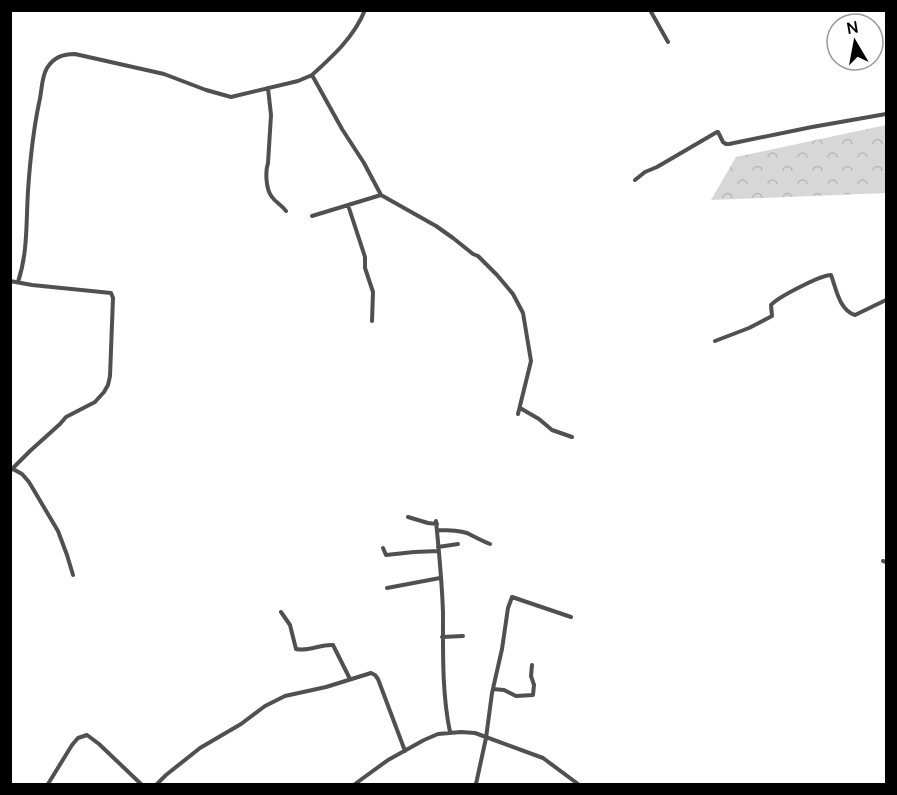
<svg xmlns="http://www.w3.org/2000/svg" width="897" height="795" viewBox="0 0 897 795" font-family="Manrope,sans-serif">
	<defs>
		<pattern id="forest-crowns" width="20" height="18" patternUnits="userSpaceOnUse" patternTransform="scale(1.5)"><rect width="20" height="18" fill="#d7d7d7"/><path d="M2 6a3 3 0 1 1 6 0M12 15a3 3 0 1 1 6 0" fill="none" stroke="#b7b7b7"/></pattern>
	</defs>
	<rect width="100%" height="100%" fill="#fff"/>
	<!-- forest -->
	<path fill="url(#forest-crowns)" d="M886,125v68l-175,7 25,-43z"/>
	<g fill="none" stroke-linecap="round" stroke-linejoin="round">
		<!-- street -->
		<path stroke="#505050" stroke-width="4" d="M650,10l18,32
			M312,75c21,-19 42,-38 53,-65
			M268,88l3,27 -3,48c-3,9 -2,27 4,34 4,6 10,8 14,14
			M635,180l10,-8 12,-5 60,-35h1l5,10 3,2h3l83,-17 74,-13
			M348,205l17,52v11l8,24 -1,29
			M312,216l69,-21
			M10,281l22,4 79,8 2,5 -3,78 -2,9 -4,7 -9,10 -29,15 -6,7 -30,27 -20,20
			M18,282c10,-30 8,-60 10,-91 2,-30 5,-59 11,-88 3,-11 2,-25 8,-35 7,-11 16,-14 28,-14l89,20 42,16 25,7 67,-16 14,-6 30,54 22,34 17,32 55,31 17,12 20,16 5,2 19,19 16,19 10,19 8,48 -13,53
			M715,341l34,-13 23,-12 -1,-11c7,-8 50,-30 60,-30 5,13 8,35 24,40l31,-15
			M520,408l19,11 13,11 20,7
			M13,469l9,5 7,8 29,49 9,24 6,20
			M408,517l20,6 9,1
			M436,521c3,30 6,61 7,92 0,39 -1,81 7,119
			M437,530c10,0 21,0 30,3 8,4 15,8 23,11
			M438,547l20,-3
			M383,548l3,7 28,-3 25,-1
			M883,561l3,1
			M387,588l53,-10
			M281,612l9,13 6,24c12,3 25,-5 37,-4l17,34
			M442,637l21,-1
			M493,689l11,1 12,6 17,-1 1,-10 -3,-9 1,-11
			M48,784l24,-39 6,-7 9,-3 12,9 42,40
			M157,784l9,-9 34,-27 41,-24 24,-18 20,-10 41,-9 45,-14 4,2 3,4 27,72
			M355,784l33,-24 36,-20 14,-6 23,-2 14,1 68,25 35,26
			M476,784l10,-46 6,-45 10,-44 6,-41 4,-11 59,20"/>
	</g>
	<!-- border -->
	<rect width="897" height="795" fill="none" stroke="#000000" stroke-width="24"/>
	<!-- north arrow -->
	<g transform="translate(855 42) rotate(350)"><circle r="28" fill="#ffffff" stroke="#999999" stroke-width="1.5"/>
	<path d="M0-4.5L10 22L0 15L-10 22Z" fill="#000000"/>
	<text y="-9" font-size="16" font-weight="bold" text-anchor="middle" fill="#000000">N</text>
	</g>
</svg>
